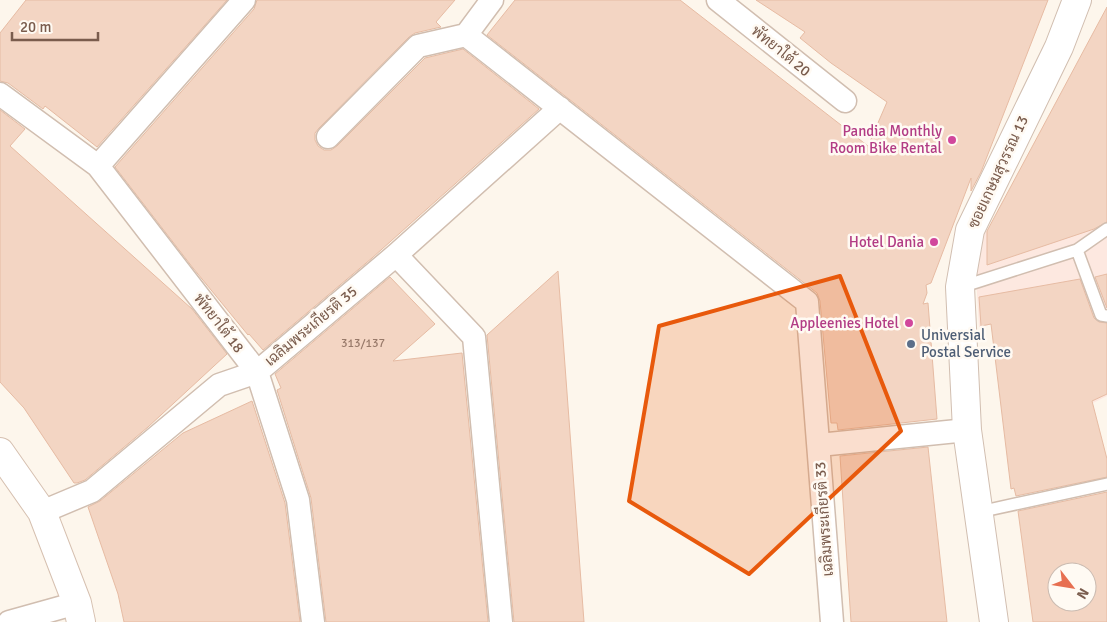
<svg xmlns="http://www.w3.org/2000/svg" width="1107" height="622" viewBox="0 0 1107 622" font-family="Signika,Sarabun,sans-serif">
	<rect width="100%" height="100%" fill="#fdf6ec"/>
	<!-- commercial -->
	<path fill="#fde8e0" d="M1107,176v220l-14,7 -23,-95 -91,19 -3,-50 8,-45 86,-26z"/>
	<!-- building -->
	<path fill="#f3d5c3" stroke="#e6bba3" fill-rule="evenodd" d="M26,0h201l-130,147 -52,-41 -2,3 -35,-26 -8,-2v-48z
		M257,0h198l-19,22 5,5 -26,6 -6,4 -90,91 -4,5v7l3,6 6,4h7l6,-4 88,-88 38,-9 76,60 -167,149 -109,92 -14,-16 -1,1 -55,-67 -78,-101 139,-158z
		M515,0h165l188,146 19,-44 -56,-39 -31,-25 5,-6 -49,-32h292l-67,172 -10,19v-13l-40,105 -5,2 1,8 -4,11 5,-1 9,116 -99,11 -1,-7h-6l-11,-122 -3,-8 -330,-258z
		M1107,7v215l-13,7 -107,36v-34z
		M0,110l25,19 -15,17 182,163 35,45 -79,73 -63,53 -8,3h-3l-50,-75 -24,-26z
		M558,271l26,351h-70l-27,-287z
		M1107,274v34l-12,-31z
		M390,277l45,47 -42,37 69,-8 26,269h-162l-15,-124 -34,-108 4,-2 -6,-14z
		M1080,279l14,39 5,4 8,1v71l-15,7 15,58v18l-91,19 -2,-8 -3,1 -20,-165 -10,2 -2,-29z
		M252,401l33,102 15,119h-176l-6,-28 -30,-87 12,-6 83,-68z
		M928,447l19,175h-96l-11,-166z
		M1107,492v130h-74l-15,-111zM1057,572h30v30h-30z"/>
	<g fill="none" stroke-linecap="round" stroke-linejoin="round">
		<!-- service casing -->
		<g stroke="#d1beb0" stroke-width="14">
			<path id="service" d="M1077,250l24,65 6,1
				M961,287l116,-37 30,-21
				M979,512l128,-28"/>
		</g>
		<!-- minor casing -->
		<g stroke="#d1beb0" stroke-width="25">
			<path id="minor" d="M718,0l127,101
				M466,35l26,-35
				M0,94l98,72 159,206 41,128 15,122
				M328,137l90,-91 48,-11 341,267 25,320
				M98,166l146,-166
				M396,255l78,82 27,285
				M819,445l148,-15
				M42,512l50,-21 127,-106 38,-13 139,-117 164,-147
				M9,622l68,-19"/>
		</g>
		<!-- tertiary casing -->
		<g stroke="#d1beb0" stroke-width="30">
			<path id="tertiary" d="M994,622l-27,-192 -7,-143 10,-57 89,-183 18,-47"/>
		</g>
		<!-- secondary casing -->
		<g stroke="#d6c0b0" stroke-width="30">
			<path id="secondary" d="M0,452l42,60 35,91 4,19"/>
		</g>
		<!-- service -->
		<use href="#service" stroke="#fff" stroke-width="11"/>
		<!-- minor -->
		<use href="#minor" stroke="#fff" stroke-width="22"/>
		<!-- tertiary -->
		<use href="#tertiary" stroke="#fff" stroke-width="28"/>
		<!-- secondary -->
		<use href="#secondary" stroke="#fff" stroke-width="28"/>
	</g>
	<!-- marked area -->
	<path fill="#e8590c" fill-opacity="0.2" stroke="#e8590c" stroke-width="4" stroke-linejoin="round" d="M840,276l61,155 -152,143 -120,-73 30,-175z"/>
	<!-- markers -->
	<g fill="#d1479c" stroke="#fffaf3" stroke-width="2">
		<circle cx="952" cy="140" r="5"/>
		<circle cx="934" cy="242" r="5"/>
		<circle cx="909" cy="323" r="5"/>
	</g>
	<circle fill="#5c6f8a" stroke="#fffaf3" stroke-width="2" cx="911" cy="344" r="5"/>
	<g text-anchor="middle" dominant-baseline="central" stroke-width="5" stroke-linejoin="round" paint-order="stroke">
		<!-- number labels -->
		<g font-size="12" fill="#987a6a">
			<text x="363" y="343">313/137</text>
		</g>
		<!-- street labels -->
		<g font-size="15" fill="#7a5c4d" stroke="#fffaf3">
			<text transform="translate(781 51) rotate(39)">พัทยาใต้ 20</text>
			<text transform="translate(998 172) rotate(-65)">ซอยเกษมสุวรรณ 13</text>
			<text transform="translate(219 323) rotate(52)">พัทยาใต้ 18</text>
			<text transform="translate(311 326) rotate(-40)">เฉลิมพระเกียรติ 35</text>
			<text transform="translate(824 519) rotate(-94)">เฉลิมพระเกียรติ 33</text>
		</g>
		<!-- hotel labels -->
		<g font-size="15" fill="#b23c85" stroke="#fffaf3" text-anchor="end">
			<text x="942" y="131">Pandia Monthly<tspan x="942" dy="17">Room Bike Rental</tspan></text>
			<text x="924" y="242">Hotel Dania</text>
			<text x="899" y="323">Appleenies Hotel</text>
		</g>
		<!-- service labels -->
		<g font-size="15" fill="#4e5e75" stroke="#fffaf3" text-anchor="start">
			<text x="921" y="335">Universial<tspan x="921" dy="17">Postal Service</tspan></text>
		</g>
	</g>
	<!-- north arrow -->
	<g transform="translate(1072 587) rotate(121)"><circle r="24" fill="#fffaf3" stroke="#cabbb1"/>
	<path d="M0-4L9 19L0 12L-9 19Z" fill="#e76f51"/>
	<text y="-8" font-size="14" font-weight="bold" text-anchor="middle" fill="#7a5c4d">N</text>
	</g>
	<!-- scale -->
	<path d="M12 32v8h86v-8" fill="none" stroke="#7a5c4d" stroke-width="2.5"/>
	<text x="20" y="32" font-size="15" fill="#7a5c4d" stroke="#fffaf3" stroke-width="4" paint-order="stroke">20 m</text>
</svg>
